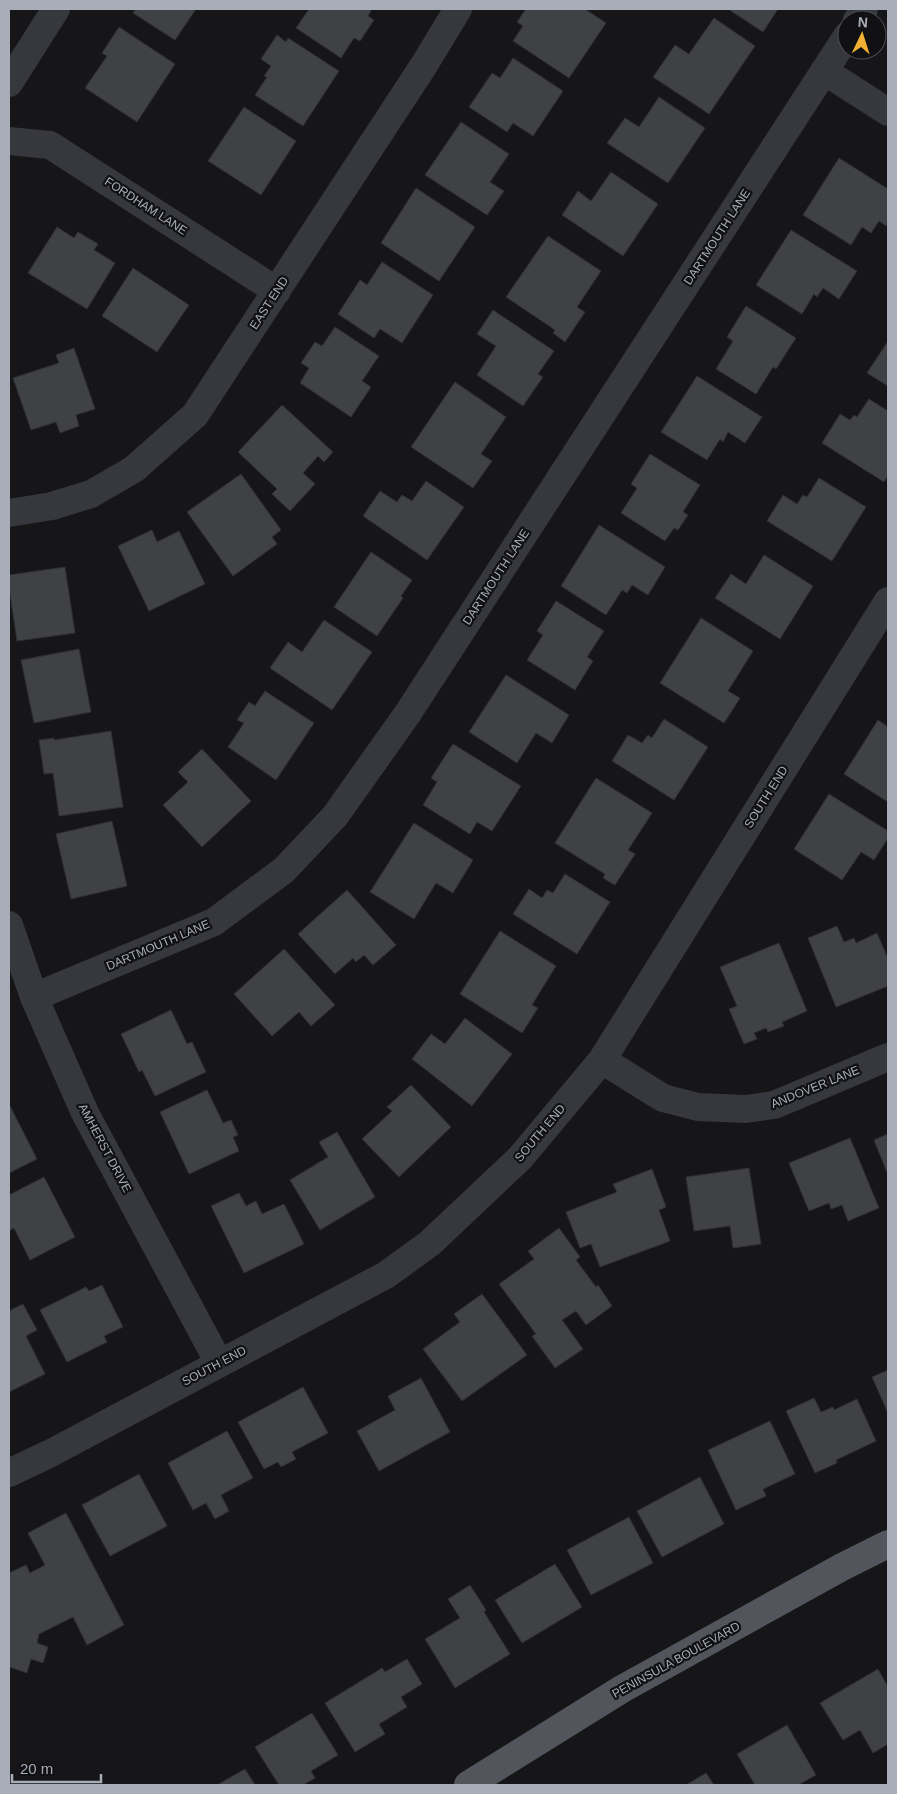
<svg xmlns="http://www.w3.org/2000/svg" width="897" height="1794" viewBox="0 0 897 1794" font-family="Helvetica,sans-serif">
	<rect width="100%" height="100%" fill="#161618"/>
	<!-- building -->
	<path fill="#404145" stroke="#303034" d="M136,9h60l-21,31 -42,-27z
		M309,9h63l-4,7 6,4 -14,21 -6,-3 -13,20 -45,-30z
		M526,9h59l21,14 -37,55 -56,-37 10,-15 -6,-4z
		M728,9h50l-15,23z
		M714,18l41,28 -46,68 -56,-37 22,-32 14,9z
		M119,27l56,37 -38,58 -52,-34 22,-32 -5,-3z
		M277,35l9,7 2,-4 51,33 -36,55 -48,-31 12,-18 -3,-1 7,-10 -10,-7z
		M513,58l50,33 -30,45 -20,-13 -6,9 -38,-25 23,-34 8,5z
		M659,97l46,31 -37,55 -61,-40 18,-25 14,9z
		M244,107l52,34 -35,54 -53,-34z
		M461,122l48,32 -19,28 14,9 -17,24 -62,-40z
		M839,158l49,31v34l-2,3 -7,-5 -8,12 -9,-6 -11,18 -48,-30z
		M611,172l47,32 -35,52 -61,-41 16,-24 13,10z
		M416,188l59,39 -36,54 -58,-38z
		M57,227l17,11 4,-6 20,12 -4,6 21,13 -28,46 -59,-36z
		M791,230l66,41 -18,28 -16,-11 -6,9 -3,-3 -12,20 -46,-29z
		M548,236l53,35 -24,36 8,5 -20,30 -12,-9 2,-3 -49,-33z
		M382,262l51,33 -31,48 -22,-14 -6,9 -36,-24 22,-34 7,5z
		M133,268l56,37 -32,47 -55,-36z
		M746,306l50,32 -20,31 -3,-2 -17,27 -40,-25 17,-28 -6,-4z
		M493,310l61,41 -16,23 5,3 -20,29 -46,-31 19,-29 -19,-12z
		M335,327l44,29 -17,25 9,6 -20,30 -51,-34 9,-15 -8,-5 14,-21 7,4z
		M888,341v45l-21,-13z
		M74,348l21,61 -19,6 3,11 -19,7 -4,-11 -25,8 -18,-52 46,-15 -3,-8z
		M697,376l65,41 -17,26 -17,-11 -5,10 -3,-3 -13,21 -46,-28z
		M455,382l51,35 -25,37 11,7 -19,27 -62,-41z
		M869,399l19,12v64l-4,7 -62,-39 18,-29 10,6 4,-5 3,2z
		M282,405l51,47 -9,10 -6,-6 -15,17 12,11 -25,27 -18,-17 5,-5 -39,-37z
		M650,454l50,31 -17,27 5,3 -10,15 -4,-2 -9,13 -44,-28 16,-25 -6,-4z
		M241,474l40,56 -9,7 5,7 -44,32 -46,-64z
		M819,478l47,29 -34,54 -65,-40 16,-26 14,9 6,-9 4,2z
		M426,481l38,26 -37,53 -64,-44 17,-25 17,11 5,-7 10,6z
		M599,525l66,42 -17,28 -16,-10 -5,8 -5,-3 -16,25 -45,-29z
		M152,530l5,12 22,-11 26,53 -56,27 -31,-65z
		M371,552l41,28 -11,16 2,2 -26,38 -43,-29z
		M764,555l49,31 -33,53 -65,-41 16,-24 15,10z
		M65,567l10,66 -58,8 -8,-54v-12z
		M556,601l48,30 -17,26 6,4 -18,29 -48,-30 16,-25 -6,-4z
		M701,618l52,33 -25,40 12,7 -16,25 -64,-40z
		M324,620l48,32 -40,58 -62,-42 18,-26 14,10z
		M79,649l12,63 -57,11 -13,-63z
		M506,675l63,40 -17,28 -16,-10 -19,30 -48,-31z
		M265,691l49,32 -38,57 -48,-33 16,-24 -7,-3 12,-18 6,4z
		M664,719l44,28 -34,53 -62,-39 16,-26 14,8 6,-8 4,3z
		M878,720l10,7v75l-44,-28z
		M111,731l12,76 -64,9 -6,-43 -9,1 -5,-34 15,-2v2z
		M453,744l68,42 -29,45 -15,-9 -7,12 -47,-29 14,-23 -6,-4z
		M202,749l49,52 -49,46 -39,-42 25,-23 -10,-10z
		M596,778l56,35 -24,37 7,4 -20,31 -12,-7 2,-4 -50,-31z
		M829,794l59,37v7l-14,22 -13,-8 -19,28 -48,-31z
		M112,821l15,65 -56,13 -15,-65z
		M414,823l59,37 -20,33 -17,-10 -22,36 -44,-27z
		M565,874l45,28 -33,52 -64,-40 16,-25 13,9 5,-8 6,3z
		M347,890l49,55 -23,20 -9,-10 -8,7 -3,-4 -18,16 -37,-40z
		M837,926l7,16 10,-4 2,5 21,-10 11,26v27l-52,21 -28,-69z
		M500,931l56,35 -24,39 6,3 -16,25 -62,-39z
		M779,943l28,68 -25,11 2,4 -16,6 -2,-4 -12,5 3,6 -13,5 -15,-35 8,-3 -17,-39z
		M284,949l51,56 -24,21 -12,-14 -27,24 -38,-42z
		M171,1010l16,34 5,-2 14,30 -51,24 -13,-26 -3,2 -18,-38z
		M465,1018l47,36 -40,52 -60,-47 19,-25 14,10z
		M411,1085l40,42 -52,50 -37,-38 30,-28 -5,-4z
		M207,1090l16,33 8,-3 7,15 -5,2 6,14 -50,23 -29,-62z
		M9,1104l28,55 -28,14z
		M337,1132l38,65 -55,33 -30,-50 38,-23 -9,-15z
		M888,1134v41l-14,-35z
		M850,1138l29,70 -31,13 -6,-16 -11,4 -2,-6 -20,8 -20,-48z
		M749,1168l12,76 -28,4 -3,-22 -36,5 -8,-54z
		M652,1169l14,38 -7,3 11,31 -70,26 -9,-23 -11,4 -14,-36 51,-20 -4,-8z
		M44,1177l31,60 -45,23 -16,-32 -5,3v-36z
		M239,1193l7,13 10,-5 6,13 22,-10 20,40 -60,29 -33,-67z
		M559,1228l21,29 -4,3 20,27 2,-2 14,21 -26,19 -10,-14 -14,9 21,29 -28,19 -23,-32 4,-2 -37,-50 35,-25 -6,-8z
		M102,1285l21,42 -19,9 3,6 -40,20 -27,-52 46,-23 3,4z
		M482,1294l45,61 -65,46 -39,-52 37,-27 -6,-8z
		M23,1304l14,26 -11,6 19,38 -36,18v-81z
		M888,1370v43l-16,-36z
		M421,1378l29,54 -71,39 -22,-40 38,-21 -7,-14z
		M303,1387l25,46 -36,19 4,7 -15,8 -3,-5 -14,7 -26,-47z
		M814,1398l7,14 12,-5 1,3 23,-11 19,42 -40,19 1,3 -22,10 -29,-62z
		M770,1421l25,53 -32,15 3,7 -30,14 -28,-60z
		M227,1431l26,47 -32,17 8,16 -14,8 -9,-16 -13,7 -25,-47z
		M139,1474l28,52 -57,30 -28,-51z
		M700,1477l24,47 -62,33 -25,-46z
		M66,1513l58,112 -37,20 -14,-28 -34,17 -2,9 11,4 -5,16 -12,-4 -4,14 -18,-6v-94l17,-8 4,8 15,-8 -17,-32z
		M629,1517l24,46 -62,32 -24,-45z
		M555,1564l27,43 -60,36 -27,-43z
		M470,1585l16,25 -2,2 26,42 -55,34 -30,-49 35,-21 -12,-19z
		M407,1659l15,25 -21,13 6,10 -28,17 6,10 -30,18 -30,-49 57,-35 3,4z
		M878,1669l10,18v57l-15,9 -13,-23 -17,10 -23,-37z
		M312,1713l26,42 -27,16 4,7 -12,7h-24l-24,-38z
		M787,1725l29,50 -18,10h-43l-18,-31z
		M245,1769l10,16h-38z
		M706,1773l8,12h-28z"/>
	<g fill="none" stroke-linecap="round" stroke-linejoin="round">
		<!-- minor -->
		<path stroke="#37383d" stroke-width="28" d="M857,20l7,-11
			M824,71l64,41
			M9,83l47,-74
			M9,141l41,4 227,146
			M9,513l43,-7 39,-12 43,-25 61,-54 229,-350 34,-56
			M9,925l25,72 51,116 134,250
			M34,997l180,-75 70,-52 51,-54 73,-103 439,-677
			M602,1060l61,38 35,9 48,2 28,-4 114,-48
			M9,1473l42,-20 335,-178 44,-32 90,-85 82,-98 286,-459"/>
		<!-- major -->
		<path stroke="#53555c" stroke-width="28" d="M468,1785l154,-96 220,-122 46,-23"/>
	</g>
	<g text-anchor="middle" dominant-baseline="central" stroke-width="4.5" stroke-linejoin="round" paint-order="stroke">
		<!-- street labels -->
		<g font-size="12" fill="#a8adb8" stroke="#111113">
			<text transform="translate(146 206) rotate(33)">FORDHAM LANE</text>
			<text transform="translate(717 237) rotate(-57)">DARTMOUTH LANE</text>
			<text transform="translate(269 303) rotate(-57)">EAST END</text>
			<text transform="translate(496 577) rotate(-57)">DARTMOUTH LANE</text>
			<text transform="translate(766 797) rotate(-58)">SOUTH END</text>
			<text transform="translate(158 945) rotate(-23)">DARTMOUTH LANE</text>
			<text transform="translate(815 1087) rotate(-22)">ANDOVER LANE</text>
			<text transform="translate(540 1133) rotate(-50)">SOUTH END</text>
			<text transform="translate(105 1148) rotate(62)">AMHERST DRIVE</text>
			<text transform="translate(214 1366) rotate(-28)">SOUTH END</text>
			<text transform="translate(676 1660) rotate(-29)">PENINSULA BOULEVARD</text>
		</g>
	</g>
	<!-- border -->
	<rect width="897" height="1794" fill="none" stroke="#a8adb8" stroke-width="20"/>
	<!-- north arrow -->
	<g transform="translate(862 35) rotate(4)"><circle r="24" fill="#111113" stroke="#4d4f55"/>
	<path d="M0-4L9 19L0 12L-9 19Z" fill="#f2b134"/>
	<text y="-8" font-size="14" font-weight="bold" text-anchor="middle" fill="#a8adb8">N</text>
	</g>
	<!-- scale -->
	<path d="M12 1774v8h89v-8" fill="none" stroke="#a8adb8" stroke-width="2.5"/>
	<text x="20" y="1774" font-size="15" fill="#a8adb8" stroke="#111113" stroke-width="4" paint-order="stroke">20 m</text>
</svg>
